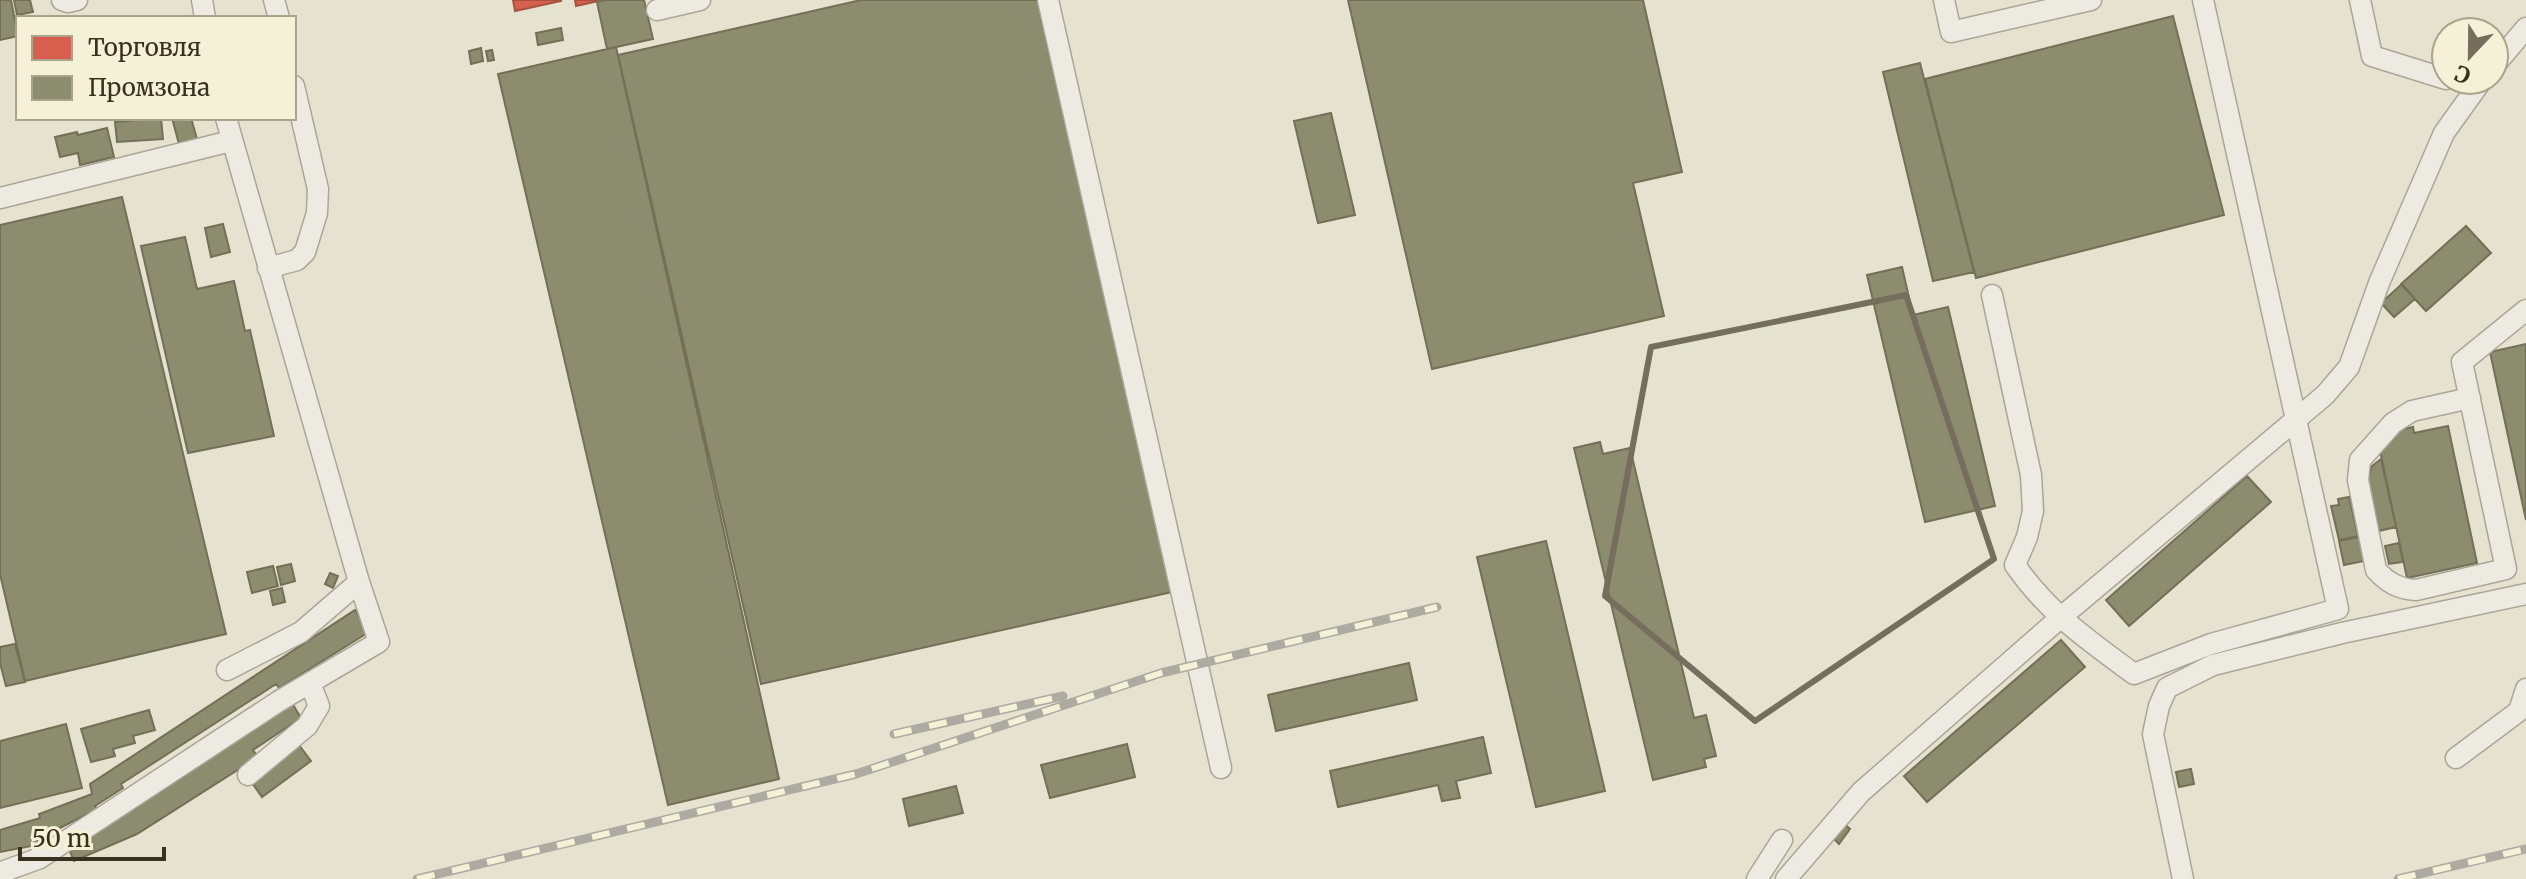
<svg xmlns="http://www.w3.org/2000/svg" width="2526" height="879" viewBox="0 0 2526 879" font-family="Merriweather,serif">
	<rect width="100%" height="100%" fill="#e5e2cf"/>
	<!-- shops -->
	<path fill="#d6604d" stroke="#a75240" stroke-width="2" d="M513,0h48v1l-46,10z
		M575,0h28l-27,6z"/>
	<!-- industry -->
	<path fill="#8c8c6e" stroke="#737057" stroke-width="2" d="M0,0h11l7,36 -18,4z
		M14,0h16l3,12 -16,3z
		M605,0h39l9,39 -46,10 -10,-47z
		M861,0h176l135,592 -411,92 -143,-629z
		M1348,0h295l39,172 -49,11 31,133 -232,53z
		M2173,16l51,199 -248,63 -51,-199z
		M561,28l2,12 -25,5 -2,-12z
		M616,47l163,732 -111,26 -170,-731z
		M481,48l2,13 -12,3 -2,-13z
		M492,50l2,10 -6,1 -2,-10z
		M1920,63l54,209 -41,9 -50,-209z
		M1331,113l24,102 -37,8 -24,-102z
		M161,118l2,21 -46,3 -2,-20z
		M172,118h19l6,21 -18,5z
		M107,128l7,29 -34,8 -2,-12 -18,4 -5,-20 22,-5 1,3z
		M122,197l104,437 -201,47 -25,-107v-349z
		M223,224l7,28 -19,5 -6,-29z
		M2466,226l25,27 -65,58 -25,-27z
		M185,237l12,52 37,-8 11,50 5,-1 24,106 -86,17 -47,-207z
		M1902,267l11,48 35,-8 47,199 -70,16 -58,-247z
		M2402,284l13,15 -21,18 -13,-14z
		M2526,344v176l-36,-168z
		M2448,426l29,137 -70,15 -29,-137 17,-3 -2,-7 20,-4 1,6z
		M1600,442l3,12 27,-6 64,270 12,-3 10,41 -12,3 2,8 -53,13 -79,-332z
		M2381,459l15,68 -17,4 -11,-51 4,-14z
		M2247,476l24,26 -142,124 -23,-26z
		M2349,497l9,39 -19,4 -8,-34 8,-1 -1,-6z
		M2359,537l5,24 -20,4 -5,-24z
		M1546,541l59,250 -69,16 -59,-250z
		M2399,543l4,19 -14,2 -4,-18z
		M291,564l4,17 -14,4 -4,-18z
		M273,566l5,20 -26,7 -5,-21z
		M330,573l8,3 -5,12 -8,-4z
		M282,588l3,14 -12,3 -3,-14z
		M355,610l14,22 -90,56 -3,-4 -155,100 2,4 -28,18 2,3 -51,26 1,8 -47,9v-22l40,-12 -1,-4 53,-20 -2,-10z
		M2061,640l24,27 -158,135 -23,-26z
		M15,644l10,38 -19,4 -6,-23v-16z
		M1409,663l8,37 -141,31 -8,-36z
		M292,703l9,15 -48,32 5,7 -121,77 -63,27 -6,-14z
		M149,710l6,20 -22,6 2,7 -22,6 2,7 -24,6 -10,-33z
		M66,724l16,64 -82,20v-67z
		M1483,737l8,36 -35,8 4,17 -18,3 -4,-16 -100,22 -8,-36z
		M1127,744l8,33 -85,21 -9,-33z
		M299,745l12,16 -49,36 -12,-17z
		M2191,769l3,15 -15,3 -3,-15z
		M956,786l7,27 -54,13 -6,-27z
		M1843,823l7,6 -11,15 -7,-7z"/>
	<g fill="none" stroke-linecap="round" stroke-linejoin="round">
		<!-- minor casing -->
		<g stroke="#aaa698" stroke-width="23">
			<path id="minor" d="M62,0l6,2 9,-2
				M202,0l3,18
				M274,0l5,18
				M1048,0l173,768
				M1944,0l7,32 140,-32
				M2360,0l12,56 74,23
				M657,10l43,-10
				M2494,66l32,-38
				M0,198l231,-57
				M268,268l29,-8 8,-8 12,-39 1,-24 -24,-103
				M1992,295l39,180 2,36 -6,26 -12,28c33,48 73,75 119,109l77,-30 127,-35 -135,-609
				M2470,398l-58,13 -19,12 -33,37 -2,20 18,90c12,13 23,19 40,20l90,-21 -44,-207 64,-52
				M227,670l74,-38 58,-50
				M2456,758l63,-47 7,-22
				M248,775l59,-49 12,-20 -9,-23
				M0,875l2,-3 38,-14 239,-157 100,-59 -20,-60 -133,-464
				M1757,879l25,-39
				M1786,879l75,-87 199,-174 265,-223 24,-28 30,-84 65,-150 38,-53
				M2183,879l-30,-145 6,-28 8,-18 46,-23 129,-32 184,-39"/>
		</g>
		<!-- minor -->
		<use href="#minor" stroke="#edebe1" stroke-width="20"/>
		<!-- rail casing -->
		<g stroke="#adaba1" stroke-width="9">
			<path id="rail" d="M894,734l169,-38
				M417,879l439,-105 305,-101 276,-66
				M2398,879l128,-30"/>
		</g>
		<!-- rail -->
		<use href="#rail" stroke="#f5f1d6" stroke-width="6" stroke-dasharray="18" stroke-linecap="butt"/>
	</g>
	<!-- marked area -->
	<path fill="none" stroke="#766e5d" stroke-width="6" stroke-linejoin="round" d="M1906,295l88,264 -239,162 -150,-125 46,-249z"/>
	<!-- legend -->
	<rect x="16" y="16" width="280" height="104" fill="#f5f1d6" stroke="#aaa48d" stroke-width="2"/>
	<rect x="32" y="36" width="40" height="24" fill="#d6604d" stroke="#aaa48d" stroke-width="2"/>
	<text x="88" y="56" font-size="24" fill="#3a3020">Торговля</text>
	<rect x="32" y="76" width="40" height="24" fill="#8c8c6e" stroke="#aaa48d" stroke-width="2"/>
	<text x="88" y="96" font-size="24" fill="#3a3020">Промзона</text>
	<!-- north arrow -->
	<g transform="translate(2470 56) rotate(202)"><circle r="38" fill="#f5f1d6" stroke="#aaa48d" stroke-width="2"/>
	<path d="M0-6L14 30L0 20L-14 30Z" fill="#766e5d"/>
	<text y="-12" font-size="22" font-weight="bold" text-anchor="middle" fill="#3a3020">С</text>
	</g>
	<!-- scale -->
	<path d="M20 847v12h144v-12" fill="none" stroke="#3a3020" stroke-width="4"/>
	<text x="32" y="847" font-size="24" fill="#3a3020" stroke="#f5f1d6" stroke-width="6" paint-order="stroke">50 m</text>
</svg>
